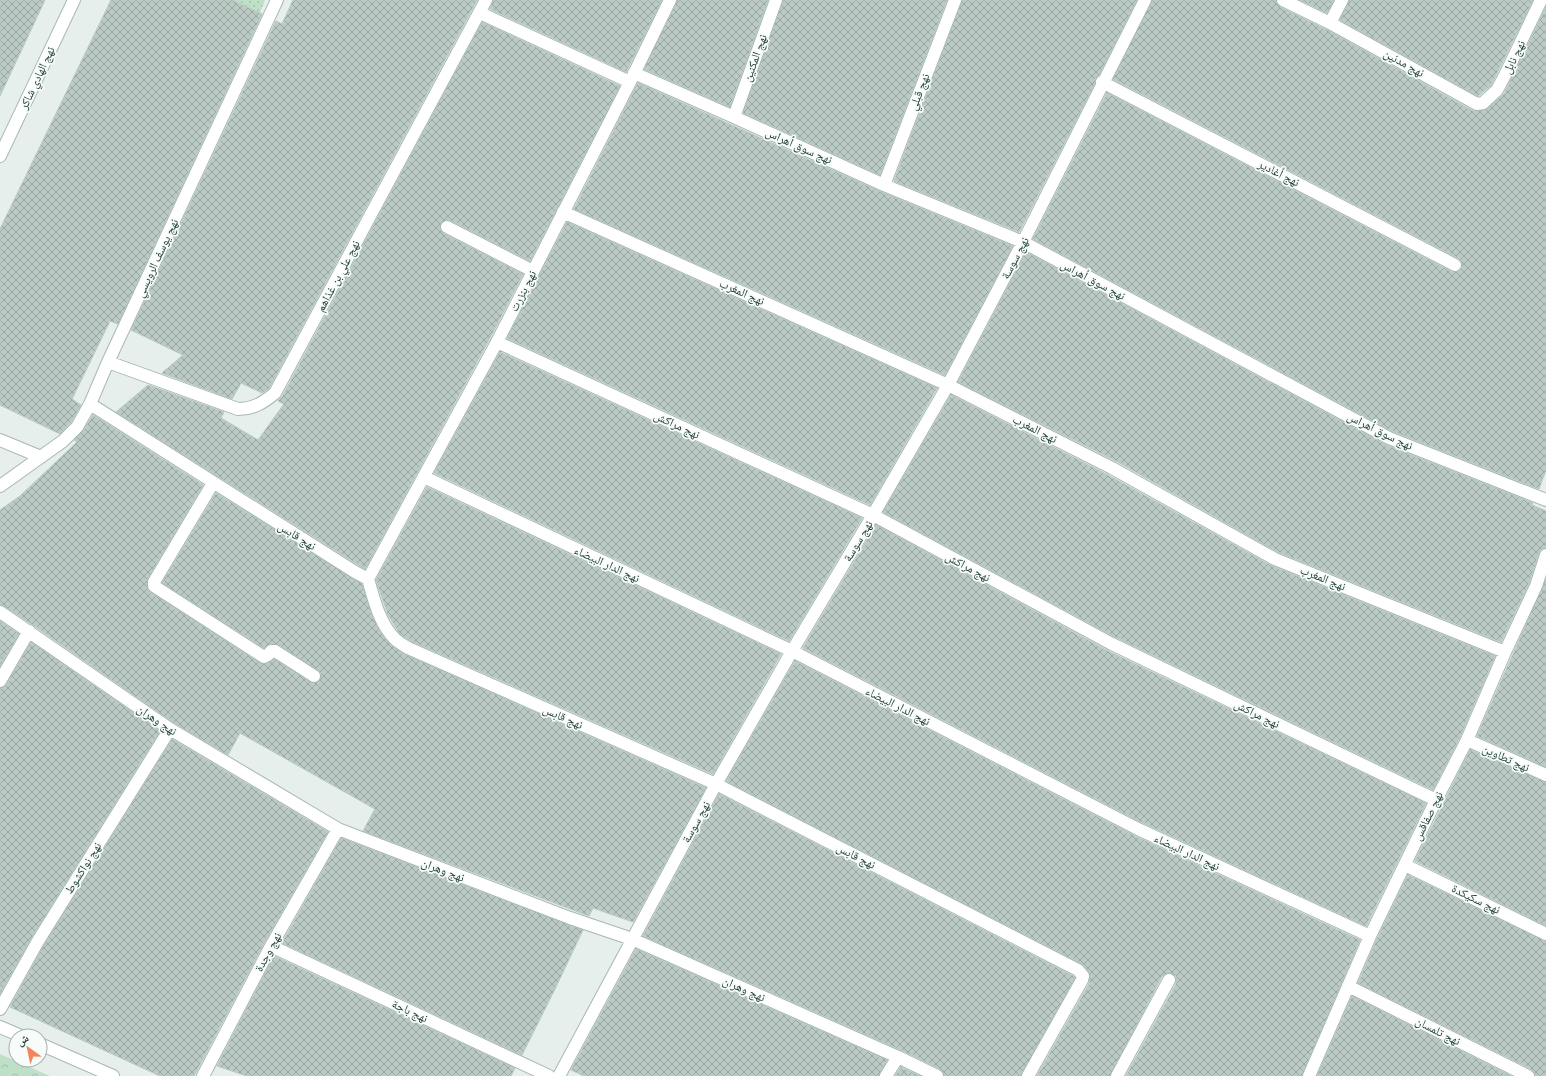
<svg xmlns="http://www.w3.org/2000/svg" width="1546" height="1076" viewBox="0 0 1546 1076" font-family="'Roboto Condensed','Noto Naskh Arabic',sans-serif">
	<defs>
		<pattern id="grass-dots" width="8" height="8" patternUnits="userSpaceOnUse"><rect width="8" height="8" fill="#bfe0c8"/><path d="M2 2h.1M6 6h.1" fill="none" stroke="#a4c1ad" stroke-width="1.8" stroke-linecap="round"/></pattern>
		<pattern id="park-crowns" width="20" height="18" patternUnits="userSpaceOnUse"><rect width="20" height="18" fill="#bfe0c8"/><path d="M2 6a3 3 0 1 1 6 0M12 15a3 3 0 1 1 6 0" fill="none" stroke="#a4c1ad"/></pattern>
		<pattern id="building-cross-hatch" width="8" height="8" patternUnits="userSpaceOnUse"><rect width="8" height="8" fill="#bbcac4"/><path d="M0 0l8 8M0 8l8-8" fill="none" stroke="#98a6a0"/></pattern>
	</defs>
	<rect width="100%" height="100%" fill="#e6efeb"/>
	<!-- grass -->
	<path fill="url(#grass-dots)" d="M232,0h33l-5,13z"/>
	<!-- park -->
	<path fill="url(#park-crowns)" d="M0,1054l50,22h-50z"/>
	<!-- building -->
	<path fill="url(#building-cross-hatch)" stroke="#b8c9c2" d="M0,0h45l-45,96z
		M111,0h121l30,14 -144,310 -8,-3 -38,78 9,6 -10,17 -11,12 -60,-29v-176z
		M293,0h184l-208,388 -7,5 -21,-10 -9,16 -70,-26 21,-18 -52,-25 145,-309 6,3z
		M493,0h169l-36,72 -136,-63z
		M677,0h91l-38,107 -86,-38z
		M783,0h164l-67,175 -137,-62z
		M962,0h175l-38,75 -4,4v4l-76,149 -125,-51z
		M1152,0h124l1,4 3,3 47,23 146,81h5l10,-3 16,-14 42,-87v463l-7,19 -147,-58 -359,-192 74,-146 345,179 7,-1 3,-3 -1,-7 -3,-3 -345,-179z
		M1300,0h34l-7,13z
		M1349,0h184l-42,85 -13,11 -138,-76z
		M482,22l138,64 -90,175 -80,-41h-4l-5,3 -1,5 4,6 79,40 -33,64 -125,231 -249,-157 32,-27 76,27 -3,6 37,22 26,-36 -6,-3 4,-4z
		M638,83l243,109 132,54 -68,129 -371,-166z
		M567,222l370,166 -67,117 -363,-167z
		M1026,252l360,193 147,58 -1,2 14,6v37l-5,1 -2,3 -10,31 -28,59 -223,-90 -162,-91 -158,-79z
		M500,352l362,166 -73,123 -355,-168z
		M951,395l157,80 164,91 223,90 -35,81 -27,53 -318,-153 -232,-125z
		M93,415l110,70 -55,93 -1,11 3,3 110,71 7,1 7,-5 39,24 5,-1 3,-5v-4l-3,-3 -39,-25 -8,-1 -7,4 -102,-65 54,-90 146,91 9,29 8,17 11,14 12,9 304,135 -73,134 -40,-14 -4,8 -226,-85 12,-22 -135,-76 -12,22 -54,-32 -141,-98 -29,-19 -4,-1v-95l20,-14 57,-54 -3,-2 9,-9z
		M427,487l354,167 -68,120 -302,-133 -11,-7 -12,-19 -12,-35z
		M876,525l232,126 318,152 -60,123 -225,-104 -338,-174z
		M1546,579v188l-69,-31z
		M0,621l19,13 -19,32z
		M31,642l129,89 -128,206 -32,57v-306l6,-3z
		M795,661l340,175 225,104 -58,136h-176l50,-92v-8l-7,-3 -7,3 -52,100h-73l52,-92 1,-10 -6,-9 -358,-184z
		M172,739l156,93 -64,111 -70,133h-34l-150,-69 34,-62z
		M1470,750l76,32v144l-131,-65z
		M719,794l354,182 2,2 -54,98h-77l-1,-4 -3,-3 -39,-19 -258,-114z
		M341,838l242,92 -28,59 -33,66 -240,-112z
		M1408,875l138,66v135h-11l-1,-4 -3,-3 -173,-86 19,-44z
		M636,949l251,111 -8,16h-295l-13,-6z
		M274,956l241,112 -4,8h-264l-30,-10z
		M1352,996l159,80h-194z
		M901,1067l19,9h-25z"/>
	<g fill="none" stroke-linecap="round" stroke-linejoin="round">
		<!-- street casing -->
		<g stroke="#a8b8b2" stroke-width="14">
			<path id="street" d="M1283,0l47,23 147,81 6,-1 14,-13 8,-15 36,-75
				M480,13l150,69
				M1330,23l12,-23
				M634,73l100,44 150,68 139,57 366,196 157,62
				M1102,82l353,183
				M734,117l42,-117
				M0,156l74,-156
				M884,185l71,-185
				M563,212l385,173 164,83 163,91 230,93
				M447,227l86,44
				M497,342l376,173 239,129 324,156
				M108,362l130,47c15,0 25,-6 37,-16l211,-393
				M90,404l265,168 13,7c6,20 11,44 27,60 3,3 8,6 13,9l308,136 362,186 5,6 -1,4 -54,96
				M0,440l41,17
				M424,477l368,174 346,178 232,107
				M213,483l-59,99v4l110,71 4,-2 3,-4h4l39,25
				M0,486l63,-45 14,-14 13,-23 18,-42 169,-362
				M368,579l129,-237 133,-260 40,-82
				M0,612l170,117 168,100 232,89 62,21 266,118 -12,19
				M0,681l29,-50
				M1467,740l79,35
				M1405,865l141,69
				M271,946l278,130
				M1348,986l180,90
				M0,1009l38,-68 132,-212
				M0,1027l21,9
				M40,1044l73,32
				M898,1057l39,19
				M203,1076l68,-130 67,-117
				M559,1076l157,-292 76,-133 81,-136 75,-130 75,-143 122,-242
				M1117,1076l52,-96
				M1309,1076l61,-140 66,-136 31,-60 38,-88 31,-66 10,-31"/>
		</g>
		<!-- street -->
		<use href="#street" stroke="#fff" stroke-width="12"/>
	</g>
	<g text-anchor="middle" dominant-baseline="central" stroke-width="3.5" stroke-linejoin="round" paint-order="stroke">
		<!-- street labels -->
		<g font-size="12" fill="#24423a" stroke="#f7fbf9">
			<text transform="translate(1514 57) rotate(-64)">نهج نابل</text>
			<text transform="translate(755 58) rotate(-70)">نهج المكنين</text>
			<text transform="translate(1404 63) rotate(29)">نهج مدنين</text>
			<text transform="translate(37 78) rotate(-65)">نهج الهادي شاكر</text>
			<text transform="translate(919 92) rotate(-69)">نهج قبلي</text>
			<text transform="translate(799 146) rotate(24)">نهج سوق أهراس</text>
			<text transform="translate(1279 173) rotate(27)">نهج أغادير</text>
			<text transform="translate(157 258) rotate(-65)">نهج يوسف الرويسي</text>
			<text transform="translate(1015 258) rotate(-62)">نهج سوسة</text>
			<text transform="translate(338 276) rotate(-62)">نهج علي بن غذاهم</text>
			<text transform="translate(1093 280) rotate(28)">نهج سوق أهراس</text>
			<text transform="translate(523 291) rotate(-63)">نهج بنزرت</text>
			<text transform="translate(742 292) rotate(24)">نهج المغرب</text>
			<text transform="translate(677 425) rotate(25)">نهج مراكش</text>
			<text transform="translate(1035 429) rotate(27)">نهج المغرب</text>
			<text transform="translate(1380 431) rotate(26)">نهج سوق أهراس</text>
			<text transform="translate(297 536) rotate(32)">نهج قابس</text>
			<text transform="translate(858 541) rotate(-59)">نهج سوسة</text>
			<text transform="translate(607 564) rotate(25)">نهج الدار البيضاء</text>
			<text transform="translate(968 567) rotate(28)">نهج مراكش</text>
			<text transform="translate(1323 578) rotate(22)">نهج المغرب</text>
			<text transform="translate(898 706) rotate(27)">نهج الدار البيضاء</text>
			<text transform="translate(1257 714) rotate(26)">نهج مراكش</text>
			<text transform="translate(563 717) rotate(24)">نهج قابس</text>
			<text transform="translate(157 720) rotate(34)">نهج وهران</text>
			<text transform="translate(1506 758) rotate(24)">نهج تطاوين</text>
			<text transform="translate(1428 816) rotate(-64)">نهج صفاقس</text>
			<text transform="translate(696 822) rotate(-61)">نهج سوسة</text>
			<text transform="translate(1187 852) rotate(25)">نهج الدار البيضاء</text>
			<text transform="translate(856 856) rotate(27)">نهج قابس</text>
			<text transform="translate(83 868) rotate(-58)">نهج نواكشوط</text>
			<text transform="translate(443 870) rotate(21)">نهج وهران</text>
			<text transform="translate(1476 899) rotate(26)">نهج سكيكدة</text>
			<text transform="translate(268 952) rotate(-61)">نهج وجدة</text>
			<text transform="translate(744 989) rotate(24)">نهج وهران</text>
			<text transform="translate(410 1011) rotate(25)">نهج باجة</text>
			<text transform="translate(1438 1031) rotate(27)">نهج تلمسان</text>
		</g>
	</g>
	<!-- north arrow -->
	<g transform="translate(28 1048) rotate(327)"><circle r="19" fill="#f7fbf9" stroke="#a3b1ad"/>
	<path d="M0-3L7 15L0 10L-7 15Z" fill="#f4845f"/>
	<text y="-6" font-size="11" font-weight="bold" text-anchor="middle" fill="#24423a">ش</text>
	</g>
</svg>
